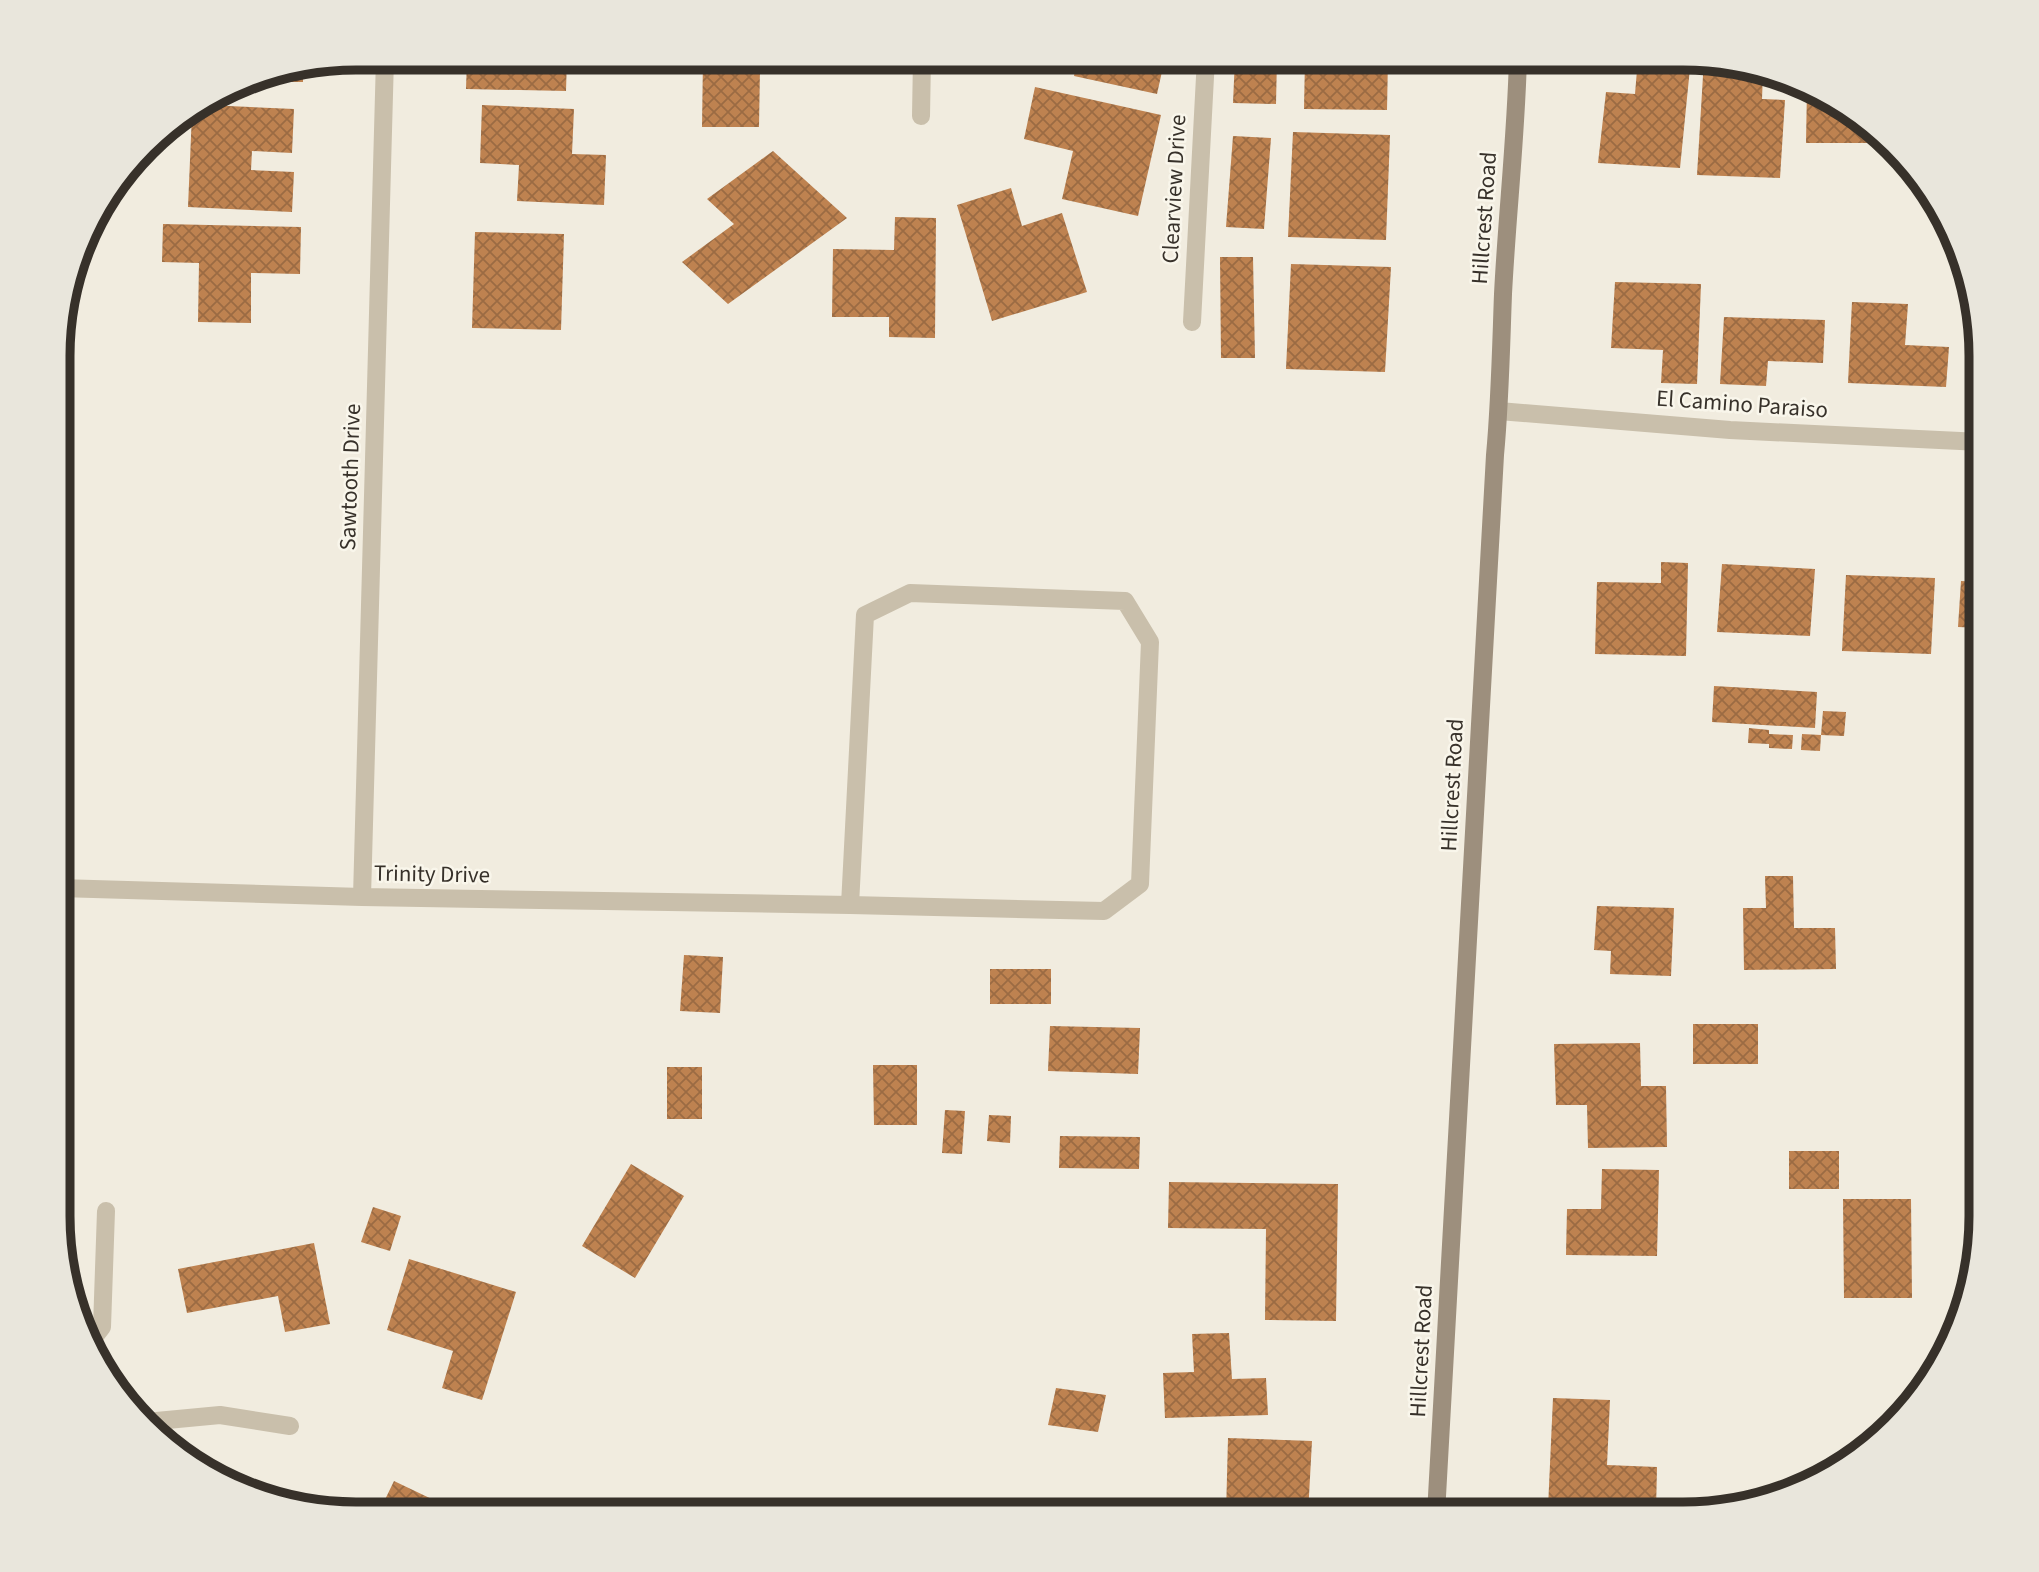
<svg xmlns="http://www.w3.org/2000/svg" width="2039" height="1572" viewBox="0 0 2039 1572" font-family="'Source Sans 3',sans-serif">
	<defs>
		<pattern id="building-cross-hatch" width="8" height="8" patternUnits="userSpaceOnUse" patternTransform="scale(1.75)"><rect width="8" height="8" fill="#be8250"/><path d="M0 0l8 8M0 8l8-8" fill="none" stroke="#9b6b43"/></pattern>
	</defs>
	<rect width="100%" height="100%" fill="#f1ecdf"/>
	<!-- building -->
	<path fill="url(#building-cross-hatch)" d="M467,58h100l-1,33 -100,-2z
		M703,58h104v11l-47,-1 -1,59h-57z
		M1078,58h87l-8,36 -83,-18z
		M1235,58h42l-1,46 -43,-1z
		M1305,58h83l-1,52 -83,-1z
		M1638,58h53l-11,110 -82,-5 8,-71 29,2z
		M1704,59l59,14 -1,26 23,1 -5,78 -83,-3z
		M303,67v15h-57l14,-8z
		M1035,87l126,28 -23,101 -76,-17 11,-48 -49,-12z
		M1807,87l72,45 9,11h-82z
		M206,105l88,4 -2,44 -40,-2 -1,19 43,2 -2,40 -104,-5 4,-94z
		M482,105l92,4 -2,45 34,1 -2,50 -87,-4 2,-36 -39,-2z
		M1293,132l97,3 -4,105 -98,-3z
		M1233,136l38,2 -7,91 -38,-2z
		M773,151l74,67 -119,86 -46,-42 52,-38 -27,-25z
		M1011,188l11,38 40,-13 25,79 -95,29 -35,-116z
		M895,217l41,1 -1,120 -46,-1v-20h-57l1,-68 61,1z
		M163,224l138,3 -1,47 -49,-1v50l-53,-1 1,-59 -37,-1z
		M475,232l89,2 -3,96 -89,-2z
		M1220,257h33l2,101h-34z
		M1291,264l100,3 -6,105 -99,-3z
		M1615,282l86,2 -4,100 -36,-1 2,-33 -52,-2z
		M1852,302l56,2 -3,41 44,2 -3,40 -98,-4z
		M1724,317l101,3 -2,43 -55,-2 -2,25 -46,-2z
		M1661,562l27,1 -2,93 -91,-2 2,-72 64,1z
		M1722,564l93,5 -5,67 -93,-4z
		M1846,575l89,3 -4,76 -89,-3z
		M1961,581l20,1v46l-23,-1z
		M1714,686l103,6 -2,36 -103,-6z
		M1823,711l23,1 -2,24 -23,-1z
		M1749,728l20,2v4l24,1 -1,14 -23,-1v-4l-21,-1z
		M1802,734l19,1 -1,16 -19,-1z
		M1765,876h28l1,52h41l1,41 -92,1 -1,-62h23z
		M1597,906l77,2 -3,68 -61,-2 1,-23 -17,-1z
		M684,955l39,2 -3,56 -40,-2z
		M990,969h61v35h-61z
		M1693,1024h65v40h-65z
		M1050,1026l90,2 -2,46 -90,-3z
		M1640,1043l1,43h25l1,61 -79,1 -1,-43h-31l-2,-61z
		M873,1065h44v60h-43z
		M667,1067h35v52h-35z
		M945,1110l20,1 -3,43 -20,-1z
		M989,1115l22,1 -1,27 -23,-2z
		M1060,1136l80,1 -1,32 -80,-1z
		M1789,1151h50v38h-50z
		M631,1164l53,32 -49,82 -53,-32z
		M1602,1169l57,1 -2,86 -91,-1 1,-46h34z
		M1169,1182l169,2 -2,137 -71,-1 1,-91 -98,-1z
		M1843,1199h68l1,99h-68z
		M373,1207l28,9 -11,35 -29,-9z
		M314,1243l16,81 -45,8 -7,-36 -91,17 -9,-44z
		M409,1259l107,33 -34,108 -40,-12 11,-37 -66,-21z
		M1229,1333l3,46 34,-1 2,37 -103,3 -2,-45 31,-1 -2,-38z
		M1056,1388l50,7 -8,37 -50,-7z
		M1553,1398l57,2 -3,65 50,2 -1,44 -108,-3z
		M1228,1438l84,3 -4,73h-82z
		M394,1481l44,21 -6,12h-54z
		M1111,1510v4h-61v-3z"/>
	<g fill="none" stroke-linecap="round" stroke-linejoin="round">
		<!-- street -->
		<path stroke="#c9bfab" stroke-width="18" d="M921,116l1,-58
			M1192,322l14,-264
			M1499,411l231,19 251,12
			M59,888l303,9 488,8 254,6 36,-27 10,-242 -25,-41 -215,-8 -45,22 -15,290
			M362,897l23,-839
			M88,1345l14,-18 4,-116
			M146,1422l74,-7 70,11"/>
		<!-- secondary -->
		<path stroke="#9d8f7d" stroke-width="18" d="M1436,1514l59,-1059c5,-53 6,-107 8,-161 4,-79 13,-157 15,-236"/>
	</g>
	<g text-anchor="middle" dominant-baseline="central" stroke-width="5" stroke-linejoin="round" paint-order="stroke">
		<!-- street labels -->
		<g font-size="23" fill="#37312a" stroke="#f9f6eb">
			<text transform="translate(1174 189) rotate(-87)">Clearview Drive</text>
			<text transform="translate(1484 218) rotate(-86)">Hillcrest Road</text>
			<text transform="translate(1742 404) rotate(4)">El Camino Paraiso</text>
			<text transform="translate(350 477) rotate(-88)">Sawtooth Drive</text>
			<text transform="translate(1452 785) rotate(-87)">Hillcrest Road</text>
			<text transform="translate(432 874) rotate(1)">Trinity Drive</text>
			<text transform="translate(1421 1351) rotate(-87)">Hillcrest Road</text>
		</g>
	</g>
	<!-- crop -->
	<path d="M0 0H2039V1572H0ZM356 70H1683A286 286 0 0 1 1969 356V1216A286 286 0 0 1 1683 1502H356A286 286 0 0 1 70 1216V356A286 286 0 0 1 356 70Z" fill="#e9e6dc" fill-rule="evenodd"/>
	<path fill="none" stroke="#37312a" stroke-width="9" d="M356 70H1683A286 286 0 0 1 1969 356V1216A286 286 0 0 1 1683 1502H356A286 286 0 0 1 70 1216V356A286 286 0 0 1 356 70Z"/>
</svg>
